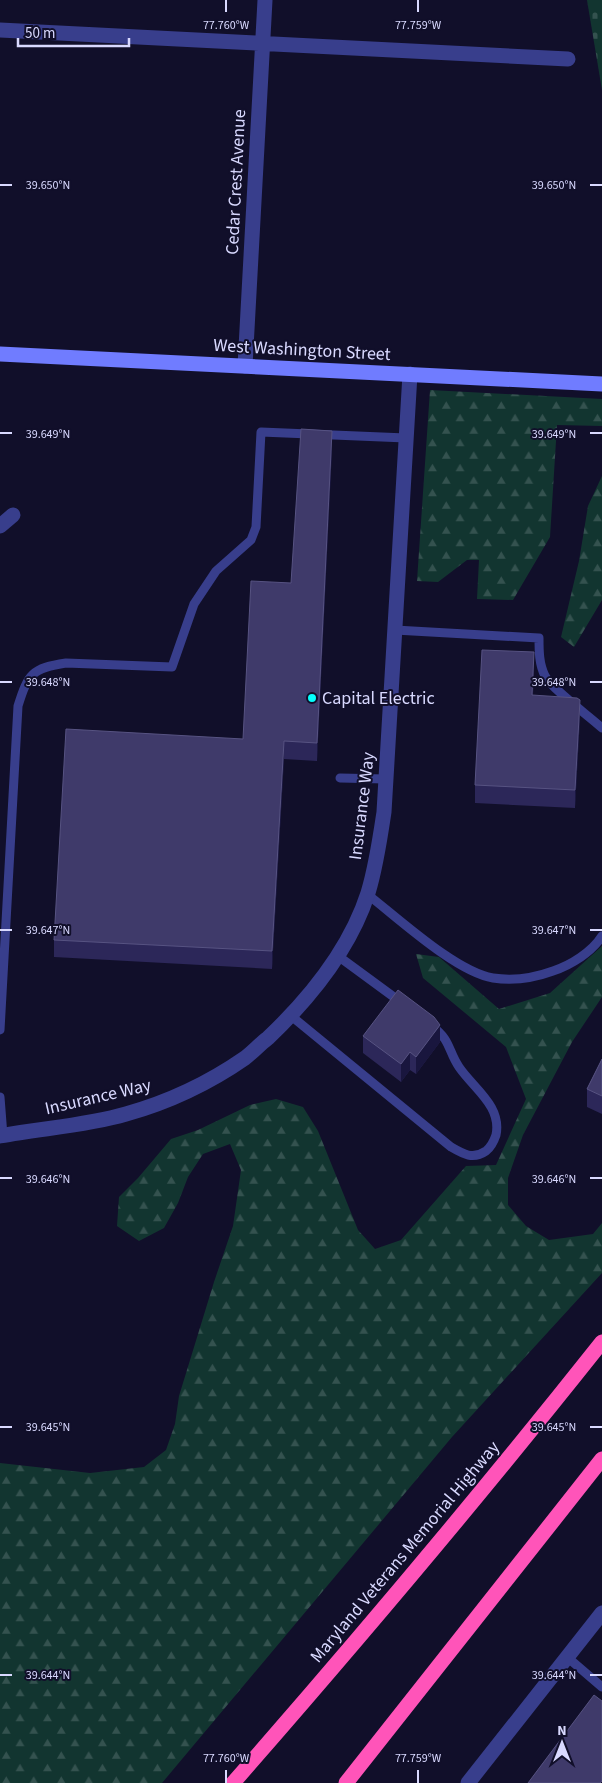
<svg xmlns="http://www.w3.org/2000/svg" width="602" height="1783" viewBox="0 0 602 1783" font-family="'Source Sans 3',sans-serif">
	<defs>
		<pattern id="forest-firs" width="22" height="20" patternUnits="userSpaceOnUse" patternTransform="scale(1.25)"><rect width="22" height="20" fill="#123530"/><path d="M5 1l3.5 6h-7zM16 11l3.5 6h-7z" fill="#34524f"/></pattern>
		<pattern id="cemetery-stones" width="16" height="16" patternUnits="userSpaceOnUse" patternTransform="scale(1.25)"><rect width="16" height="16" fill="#123530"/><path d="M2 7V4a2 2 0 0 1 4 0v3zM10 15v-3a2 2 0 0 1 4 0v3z" fill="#34524f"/></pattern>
	</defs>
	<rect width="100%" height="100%" fill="#110f2a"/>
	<!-- forest -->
	<path fill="url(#forest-firs)" d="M430,390l172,9v27l-45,-1 -7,112 -37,63 -36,-1 2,-39h-12l-29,22 -21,-1z
		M602,476v124l-28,47 -13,-10 18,-76 9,-55z
		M602,946v51l-30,45 -49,93 -15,43v27l18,21 23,14 44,-6 9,-11v50l-150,164 -290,346h-162v-320l90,10 54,-6 22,-17 9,-26 4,-28 35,-114 19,-56 8,-56 -11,-26 -27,10 -15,23 -10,26 -14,25 -25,13 -22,-15 2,-29 19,-19 33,-39 27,-9 52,-25 26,-6 27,8 15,24 40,99 17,19 26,-9 65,-74 30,-1 30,-66 -20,-52 -83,-69 -7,-24 23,3 60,52 51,-16z"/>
	<!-- cemetery -->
	<path fill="url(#cemetery-stones)" d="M587,0h15v90z"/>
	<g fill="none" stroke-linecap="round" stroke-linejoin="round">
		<!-- lane -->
		<path stroke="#383e8c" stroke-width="9" d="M395,630l144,8c0,13 0,26 6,38 7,13 44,40 57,52
			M340,778l46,1
			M367,894c31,24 89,78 126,84 21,3 41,0 60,-7 18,-6 39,-19 49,-35
			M338,956l64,47
			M290,1015l161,132c12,7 22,13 35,4 5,-4 8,-10 10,-16 6,-29 -22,-46 -37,-68 -11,-16 -8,-27 -27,-41
			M0,1030l18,-324c10,-32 14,-38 48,-43l106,4 22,-63 22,-33 35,-31 5,-13 5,-95 145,6
			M0,1097l3,39
			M567,1657l35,30"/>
		<!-- street -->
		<path stroke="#383e8c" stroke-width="15" d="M0,30l568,29
			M245,366l20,-366
			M0,526l13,-11
			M0,1136c42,-8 85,-10 126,-22 43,-12 83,-31 119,-56 8,-6 15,-14 23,-20 42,-40 82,-89 100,-145 8,-26 12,-54 16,-81l26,-438
			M468,1783l134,-170"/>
		<!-- secondary -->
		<path stroke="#707cff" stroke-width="15" d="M0,354l602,30"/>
		<!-- highway -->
		<path stroke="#ff54b9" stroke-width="15" d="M233,1783c126,-144 250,-291 369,-441
			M346,1783l256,-324"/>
	</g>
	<!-- wall -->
	<path fill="#2c2759" d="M332,449l-15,312 -33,-2 -12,210 -218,-12v-17l189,-201z
		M534,670l-1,25 47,23 -5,90 -100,-5v-18z
		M363,1036l77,6 -24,32 -6,-4 -9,12 -38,-29z
		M602,1059v55l-15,-7v-18z"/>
	<!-- shaded-wall -->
	<path fill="#19163e" d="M332,431v18l-15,312v-18z
		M534,652v18l-2,43v-18z
		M580,700v18l-5,90v-18z
		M284,741v18l-12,210v-18z
		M440,1025v17l-24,32v-17z
		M410,1052v18l-9,12v-18z"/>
	<!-- building -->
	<path fill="#3f3a6a" stroke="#575382" d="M301,429l31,2 -15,312 -33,-2 -12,210 -218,-11 12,-211 177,10 8,-158 40,2z
		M482,650l52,2 -2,43 45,3 3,2 -5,90 -100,-5z
		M398,990l36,27 6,8 -24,32 -6,-5 -9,12 -38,-28z
		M602,1059v37l-15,-7z
		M594,1695l8,6v80l-2,2h-72z"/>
	<!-- ticks -->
	<path fill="none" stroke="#d9d9ff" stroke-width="2" d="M226,0v12M418,0v12M0,185h12M590,185h12M0,433h12M590,433h12M0,682h12M590,682h12M0,930h12M590,930h12M0,1178h12M590,1178h12M0,1427h12M590,1427h12M0,1675h12M590,1675h12M226,1770v13M418,1770v13"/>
	<!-- markers -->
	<circle fill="#05fffd" stroke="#110f2a" stroke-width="2" cx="312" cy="698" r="5"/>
	<g text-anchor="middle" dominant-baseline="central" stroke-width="4" stroke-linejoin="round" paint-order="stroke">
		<!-- street labels -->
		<g font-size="18" fill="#d9d9ff" stroke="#110f2a">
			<text transform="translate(236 182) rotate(-87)">Cedar Crest Avenue</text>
			<text transform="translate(302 350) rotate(3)">West Washington Street</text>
			<text transform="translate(362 806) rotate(-83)">Insurance Way</text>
			<text transform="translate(98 1097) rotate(-13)">Insurance Way</text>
			<text transform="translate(405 1552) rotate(-50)">Maryland Veterans Memorial Highway</text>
		</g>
		<!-- poi labels -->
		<g font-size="18" fill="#d9d9ff" stroke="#110f2a" text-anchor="start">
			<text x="322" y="698">Capital Electric</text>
		</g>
	</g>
	<g font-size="12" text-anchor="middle" fill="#d9d9ff" stroke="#110f2a" stroke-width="4" stroke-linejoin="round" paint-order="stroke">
		<text x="226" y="29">77.760°W</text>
		<text x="418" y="29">77.759°W</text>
		<text x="48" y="189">39.650°N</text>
		<text x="554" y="189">39.650°N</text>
		<text x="48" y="438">39.649°N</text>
		<text x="554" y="438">39.649°N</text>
		<text x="48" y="686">39.648°N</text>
		<text x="554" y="686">39.648°N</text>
		<text x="48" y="934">39.647°N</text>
		<text x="554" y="934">39.647°N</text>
		<text x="48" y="1183">39.646°N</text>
		<text x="554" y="1183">39.646°N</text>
		<text x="48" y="1431">39.645°N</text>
		<text x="554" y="1431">39.645°N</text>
		<text x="48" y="1679">39.644°N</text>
		<text x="554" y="1679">39.644°N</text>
		<text x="226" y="1762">77.760°W</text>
		<text x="418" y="1762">77.759°W</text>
	</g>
	<!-- north arrow -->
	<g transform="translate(562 1743)" stroke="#110f2a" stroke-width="4" paint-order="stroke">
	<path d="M0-4L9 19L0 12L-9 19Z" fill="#d9d9ff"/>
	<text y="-8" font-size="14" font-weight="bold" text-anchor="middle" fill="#d9d9ff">N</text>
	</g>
	<!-- scale -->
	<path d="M18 38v8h111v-8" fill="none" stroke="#d9d9ff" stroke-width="2.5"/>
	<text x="25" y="38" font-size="15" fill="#d9d9ff" stroke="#110f2a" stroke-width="4" paint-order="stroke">50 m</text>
</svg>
